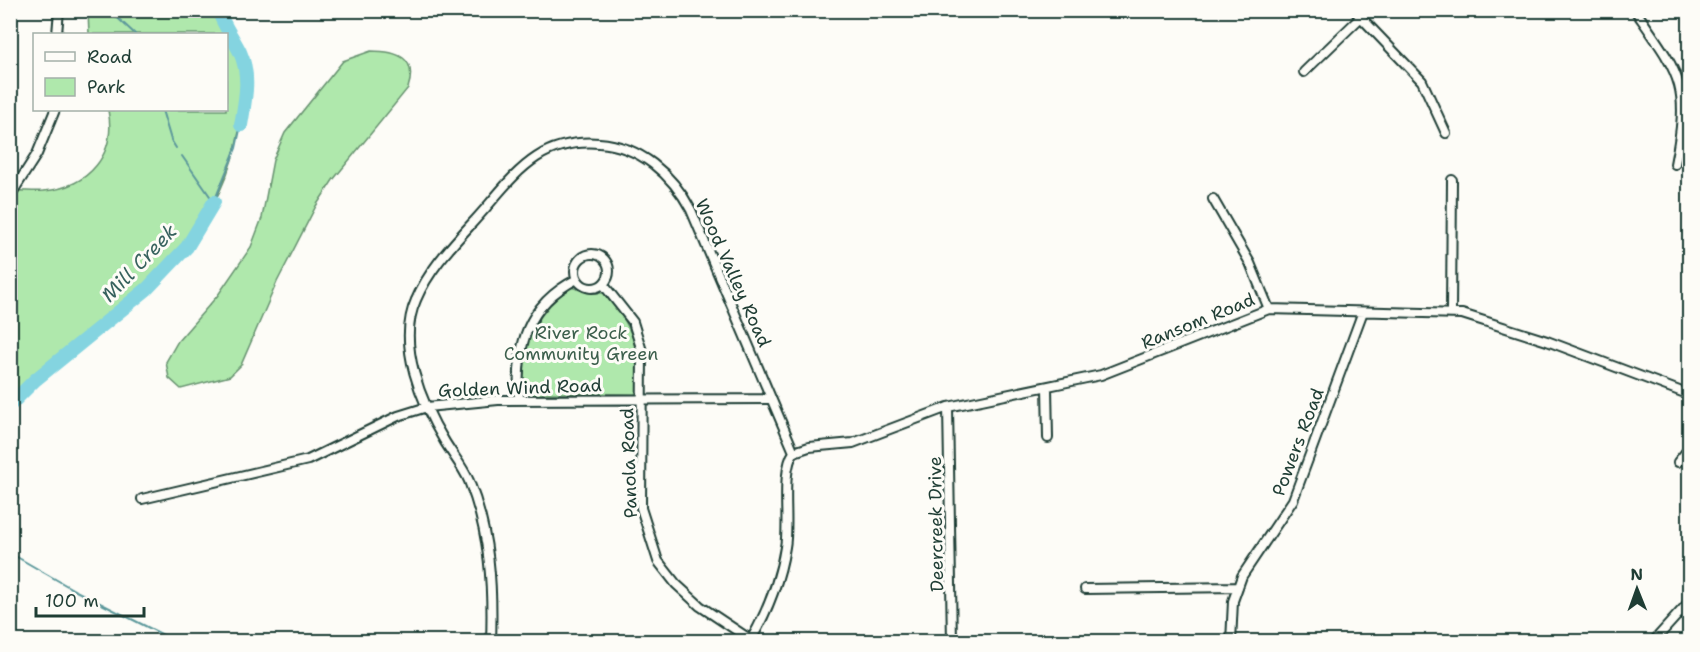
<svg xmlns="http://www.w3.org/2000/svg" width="1700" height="652" viewBox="0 0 1700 652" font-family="'Shantell Sans',sans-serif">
	<rect width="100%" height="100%" fill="#fdfcf7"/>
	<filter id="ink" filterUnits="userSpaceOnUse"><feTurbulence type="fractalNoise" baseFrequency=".0167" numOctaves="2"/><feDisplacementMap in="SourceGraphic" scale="12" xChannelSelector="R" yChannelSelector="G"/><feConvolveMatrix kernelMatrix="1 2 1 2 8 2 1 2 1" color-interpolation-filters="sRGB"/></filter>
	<g filter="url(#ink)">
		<!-- green -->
		<path fill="#afe8ac" stroke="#679270" stroke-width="1.5" d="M88,11h130c7,19 23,36 27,57 4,20 -1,39 -5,59 -21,117 -103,167 -186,237 -15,13 -29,27 -43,41v-214c10,-1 22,1 33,0 45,-4 73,-37 64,-81h118v-76h-137z
			M371,51c27,0 47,7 37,37l-75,92 -17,26 -39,76 -36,83 -11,11 -49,13 -12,-11 -3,-16 12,-21 40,-46 33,-48 11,-29 11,-58 12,-27 58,-72z
			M571,287l19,6h15c29,34 33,53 33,96l-3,5 -88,-1 -20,4 -4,-3c-5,-45 11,-81 48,-107z"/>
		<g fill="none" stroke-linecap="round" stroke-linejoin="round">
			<!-- stream -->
			<path stroke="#5c989b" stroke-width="2" d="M109,10l26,24
				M162,110l9,30 5,8
				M182,156l32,46
				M214,202l22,-54 5,-23
				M10,553l66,38 101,51"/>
			<!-- river -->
			<path stroke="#84d4e0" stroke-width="14" d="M218,10c6,16 15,28 22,42 11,24 5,49 1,73
				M10,405l25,-25 112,-91 40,-42 27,-45"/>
			<!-- minor casing -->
			<g stroke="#1f3d34" stroke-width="12">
				<path id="minor" d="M1354,10l68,71 24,52
					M1635,10c45,65 56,74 40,154
					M57,34l2,-24
					M1304,72l57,-55
					M10,196l27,-42 18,-44
					M1213,199l37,64 19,46
					M575 271a17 17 0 1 1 34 0a17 17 0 1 1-34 0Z
					M603,284l30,38 9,29 -1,157 17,53 18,23 24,22 54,36
					M1451,312l1,-132
					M1047,387l1,51
					M519,400c-3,-54 7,-95 58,-121
					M948,407l4,235
					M1678,462l12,-15
					M142,499l166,-39 90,-44 29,-9 71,-7 273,-1
					M1085,589l153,-2
					M491,642c2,-56 -1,-109 -22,-161 -6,-14 -16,-26 -24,-39 -23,-38 -49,-98 -29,-142 16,-38 48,-66 74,-97 32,-38 56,-64 109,-60 41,3 73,31 92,67l103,242
					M750,642c17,-30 30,-62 35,-95 5,-25 -5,-76 9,-95l15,-5 44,-4 95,-36 153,-32 168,-66 193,5 85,27 143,54
					M1231,642l2,-41 9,-25 51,-76 69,-186
					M1653,642l37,-41"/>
			</g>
			<!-- minor -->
			<use href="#minor" stroke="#fdfcf7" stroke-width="8"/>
		</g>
	</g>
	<g text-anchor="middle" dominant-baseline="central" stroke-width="6" stroke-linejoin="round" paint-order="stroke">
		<!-- street labels -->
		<g font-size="18" fill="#1f3d34" stroke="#fdfcf7">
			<text transform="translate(733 273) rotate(66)">Wood Valley Road</text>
			<text transform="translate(1198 321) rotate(-22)">Ransom Road</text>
			<text transform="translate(520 388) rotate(-2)">Golden Wind Road</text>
			<text transform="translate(1298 442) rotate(-69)">Powers Road</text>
			<text transform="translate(629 463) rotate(-92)">Panola Road</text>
			<text transform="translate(936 524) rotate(-91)">Deercreek Drive</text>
		</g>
		<!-- park labels -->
		<g font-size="18" fill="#3c5f4c" stroke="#fdfcf7">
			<text x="581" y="333">River Rock<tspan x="581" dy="21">Community Green</tspan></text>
		</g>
		<!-- water labels -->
		<g font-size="20" font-style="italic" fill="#38635f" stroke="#fdfcf7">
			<text transform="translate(139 263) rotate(-46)">Mill Creek</text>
		</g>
	</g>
	<!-- margin -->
	<rect width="1700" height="652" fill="none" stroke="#fdfcf7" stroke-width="36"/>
	<rect x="18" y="18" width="1664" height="616" fill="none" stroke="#1f3d34" stroke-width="2" filter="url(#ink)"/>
	<!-- legend -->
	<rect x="33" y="33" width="195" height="78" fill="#fdfcf7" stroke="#a4b0a9" stroke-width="1.5"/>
	<rect x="45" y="52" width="30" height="9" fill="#fdfcf7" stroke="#a4b0a9" stroke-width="1.5"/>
	<text x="87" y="63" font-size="18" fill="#1f3d34">Road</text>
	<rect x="45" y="78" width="30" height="18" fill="#afe8ac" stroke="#a4b0a9" stroke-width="1.5"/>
	<text x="87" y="93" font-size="18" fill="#1f3d34">Park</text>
	<!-- north arrow -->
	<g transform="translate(1637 589) rotate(359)" stroke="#fdfcf7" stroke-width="4.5" paint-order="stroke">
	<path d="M0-4.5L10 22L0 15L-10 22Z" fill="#1f3d34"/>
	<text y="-9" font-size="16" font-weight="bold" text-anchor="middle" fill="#1f3d34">N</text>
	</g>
	<!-- scale -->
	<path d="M36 607v9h108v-9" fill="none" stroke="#1f3d34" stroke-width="3"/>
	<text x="45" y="607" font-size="18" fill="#1f3d34" stroke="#fdfcf7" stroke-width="4.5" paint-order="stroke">100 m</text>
</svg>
